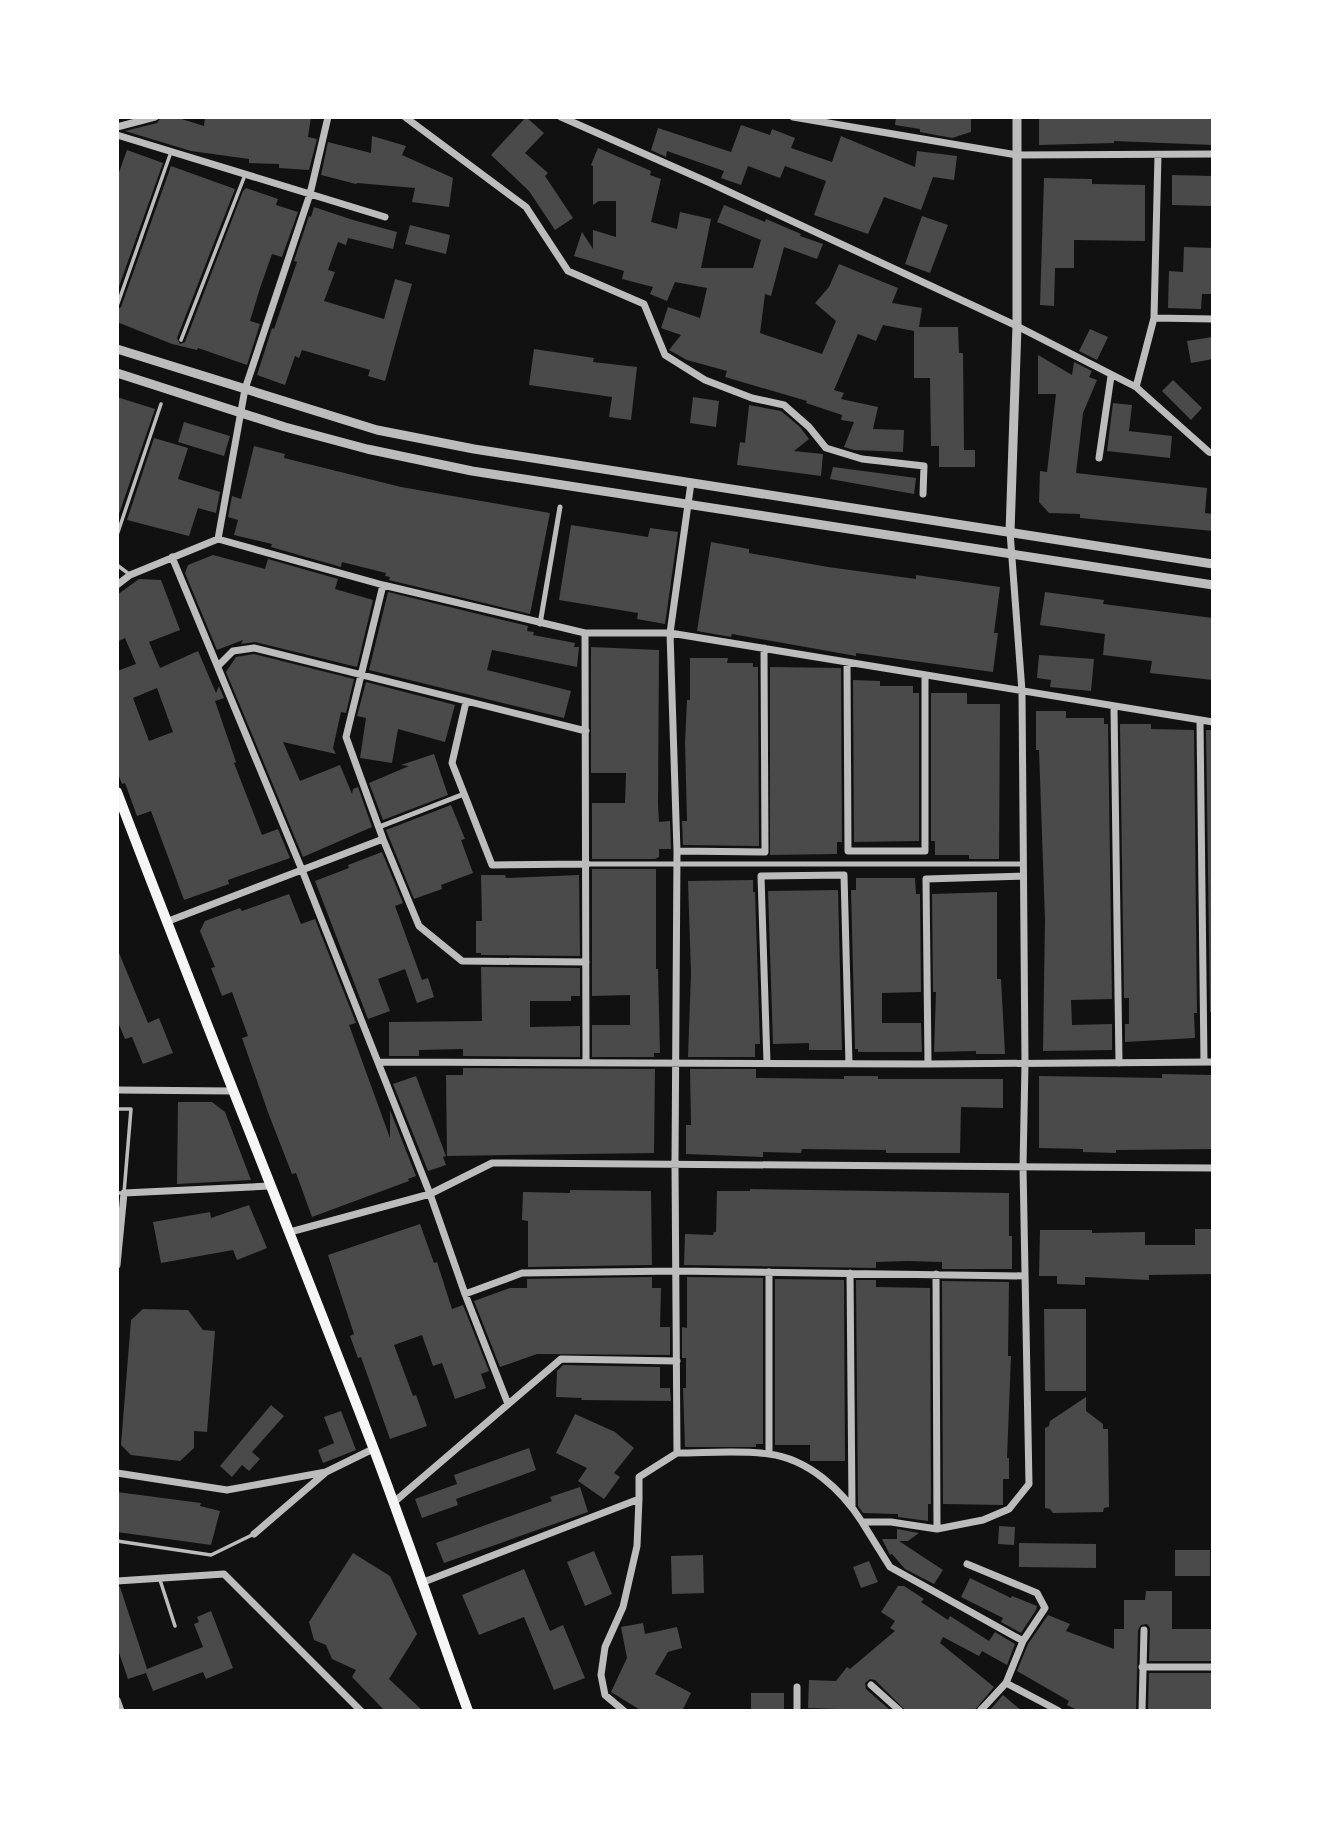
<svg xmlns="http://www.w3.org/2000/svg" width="1330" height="1828" viewBox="0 0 1330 1828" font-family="Georgia,serif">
	<rect width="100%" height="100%" fill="#111"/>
	<!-- building -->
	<path fill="#4a4a4a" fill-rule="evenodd" d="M161,117h14l29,9 1,-9h106l-3,20 9,2 -8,31 -30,-2v-4l-30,-1v-4l-58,-8 -66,-20 32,-8z
		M526,117l18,16 -19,20 23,20 -3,3 28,42 -18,12 -26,-39 -38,-36z
		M896,117h75v15l-19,6 -32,-6v-3l-25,-4z
		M1039,117h174v28l-99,-4v2l-75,2z
		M741,125l29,10 2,-6 23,9 -4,10 41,14 9,-26 74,31 2,-16 40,5 -3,24 -21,-3 -12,33 -37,-13 -16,37 -54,-19 12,-34 -41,-15 -5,12 -32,-12 -7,19 -20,-7 3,-7 -57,-20 -1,6 -15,-7 7,-22 73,24z
		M372,136l34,10 -4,9 51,23 -4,29 -37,-5 3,-14 -58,-5 -1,1 -35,-9 7,-33 43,11z
		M598,148l53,23 -1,4 11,4 -10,43 26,7 3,-17 31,7 -10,49h52l8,-28 -44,-18 7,-17 41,17 1,-3 35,15 -1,2 23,8 -6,15 -33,-12 -13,49 -6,-2 -5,39 62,21 14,-33 -21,-18 14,-16 10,-23 59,24 -6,15 30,5 -3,19h39l1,26h4l1,97h11v17h-36v-21h-8l-1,-68h-16v-47l-31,-6 -7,16 -18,-7 -24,56 10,3 -3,6 37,8 -5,22 31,1 -1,22 -49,-2 -10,-3 10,-25 -13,-2 1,-5 -36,-12 1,-2 -82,-24 2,-6 -40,-11 -18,-10 12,-15 -20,-7 7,-21 32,11 7,-30 -32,-6 -8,19 -17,-7 3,-7 -31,-8 2,-8 -50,-15 8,-24 11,17v-19l23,7v-36h-17l-6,4v-39l-2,-1z
		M127,150l36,13 -46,129v-114z
		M171,166l64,23 -58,149 3,6 5,-2 58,-151 3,-3 32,11 -2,6 22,7 -16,45 -10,-3 -12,34 -10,33 10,3 -13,41 -49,-17 -1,2 -25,-6 -55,-22v-12l4,-3z
		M1172,175l41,1v30l-41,-1z
		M1044,178l48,1v5l53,1v56l-71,-1v28h-19l-1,38 -14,-1z
		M314,207l39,13 44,12 -4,17 -45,-11 -2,7 -8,-3 -10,28 7,2 -11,29 60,18 11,-40 17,5 -27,97 -17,-5 2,-6 -68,-20 -3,8 -4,-2 -10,29 -28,-10 15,-47 2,1 23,-67 -3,-1 15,-45 2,1z
		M922,216l26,9 -18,48 -25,-9z
		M410,225l40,10 -4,19 -41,-10z
		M1184,247l29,1v46h-11l-1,15 -33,-1 1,-37 14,1z
		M1090,329l18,8 -11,23 -18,-9z
		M1212,337l1,22 -22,4 -4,-22z
		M534,349l60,9 -1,4 44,5 -6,53 -22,-3 3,-20 -83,-12z
		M1038,355l34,20 2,-13 18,9 -3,6 8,3 -14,33 -7,60 131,15 -2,25 8,1v17l-133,-13v-4l-31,-1 -10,-11 1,-31 7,1 9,-78h-18z
		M1173,380l29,28 -11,12 -29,-29z
		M117,397l38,12 -37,108h-1z
		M693,397l26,4 -3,26 -26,-4z
		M1113,403l19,2 -3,26 43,5 -2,22 -63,-7z
		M749,405l32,6 19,16 9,12 -15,12 29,3 -2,22 -84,-11 3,-23 5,1z
		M184,422l46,14 -6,20 -46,-14z
		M154,438l34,10 -10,31 42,13 -4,21 -18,-5 -9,28 -62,-16z
		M254,446l31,8 -1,4 117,29 149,26 -20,101 -141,-34 1,-3 -5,-1 1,-3 -44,-11 -1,5 -70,-20 1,-3 -38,-9 4,-15 -10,-3 4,-21 9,3z
		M833,467l83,11 -2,16 -84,-15z
		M571,525l77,12 2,-9 28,4 -13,92 -28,-5 1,-6 -79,-13z
		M711,542l38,7v4l79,14 88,12v-4l84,12 -6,46h4l-5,39 -137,-19v3l-124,-22 -1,3 -34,-6z
		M213,555l52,14 3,-10 70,20 -3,10 38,11 -16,67 -102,-25 -14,2 2,-4 -26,10 -32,-77 3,-8z
		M139,579l22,1 19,50 -31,12 11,26 38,-17 18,42 3,-7 5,12 -9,3 21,61 -2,1 28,72 16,-6 12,29 -62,22 1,4 -45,16 -33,-89 -14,5 -12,-33 -3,1 -5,-13v-100l19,-7 -11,-26 -8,4v-47zM157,688l16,44 -24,9 -16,-43z
		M388,592l140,34 -1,5 7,1 -1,3 42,8 -1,4h5l-2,20 -85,-17 -5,20 84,21 -7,27 -195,-48z
		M1045,592l59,8 -1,4 110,14v62l-63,-7 2,-12 -49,-6 2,-21 -65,-9z
		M591,647l68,3 -1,154 1,18 11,-1 1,28h-12v8l-4,2h-63v-56h33l1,-30h-35z
		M254,654l100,25 -8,34 -5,-1 -8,36 3,6 -53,-12 17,39 40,-16 12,29 1,-5 5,-2 14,40 -69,30 -77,-185 10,-15z
		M1039,655l55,4 -3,32 -41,-4 1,-7 -14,-2z
		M690,658h38l-1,5h26v4h5l1,179 -76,-1 -1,-24h5l-2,-78 2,-43h3z
		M770,667l71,1 1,174h-5v12l-67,1z
		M853,680l27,1v5h33v7h6v148l-65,1z
		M366,682l89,23 -10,37 -47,-13 -6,34 -32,-5 6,-40 -9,-2z
		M931,693h36v11h33l-1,155h-30v-4h-34v-14h-4z
		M1036,711h30v7h38v6h4l4,275 -41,1 1,25 40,-1v26l-69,1 2,-132 -6,-169h-3z
		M1120,724h31v5l43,1 3,283h-3l1,25 -70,4v-18h4v-26h-5z
		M1206,730h7v282h-3z
		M434,754l14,41 -65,25 -14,-37 40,-17 -8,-1z
		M451,805l14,34 -4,1 12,33 -32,12 1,4 -28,10 -28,-69z
		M382,852l21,51 -8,3 27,74 6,-2 6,19 -17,6 -12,-34 -27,10 12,32 -22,8 -53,-138 34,-13 -1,-3z
		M592,869h64v100h2l2,84h-6v4h-62v-32h38v-30l-38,1z
		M481,875h24l1,3 73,-3 1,81 -99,-1v-2h-5v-32h6z
		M856,878h59l1,16h4l1,98 -39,1v30h39l1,29h-64v-3h-3l-4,-159h5z
		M753,880v12h2l5,152h-5v13h-67l3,-84 -3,-92z
		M838,890l4,160h-33v-7l-36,1 -5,-153z
		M997,892v87h4l4,75h-29v-3l-42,1 2,-60h-3l-1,-98z
		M289,894l12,30 14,-5 41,104 -7,2 41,113v-28l26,66 -8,3 1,2 -97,36 -16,-44 -4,1 -23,-59 -27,-77 6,-2 -16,-44 -10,4 -11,-28 4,-1 -15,-36 5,-10 35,-13 2,3z
		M117,948l31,75 11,-5 14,35 -30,11 -11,-27 -7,2 -8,-19z
		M481,967l99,1v28h-9v5h-41v26l50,-1v31l-117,-1v-7l-44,1v6h-30v-34l93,-1z
		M463,1068l192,1 -1,84 -207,3 -1,-81h17z
		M690,1069h66v9l88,1v-3h34v3h125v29l-42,-1 -1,46h-74v-3l-84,-1 -1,4 -38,-1v5l-77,-3v-29h5z
		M1162,1074l51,1v74l-97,1v3l-33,-1v-3l-44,-1v-72l123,2z
		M416,1076l30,80 -3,1 3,8 -18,6 -35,-87z
		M178,1102h34l13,10 26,68 -74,4z
		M750,1189l259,4v43h3v33h-70v-7l-35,-1 -31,1v6l-192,-3 1,-31 28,1 1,-3h2l1,-41h33z
		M570,1190l81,1 1,74 -124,2v-46l-6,-1 1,-28 47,1z
		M249,1205l18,43 -30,12 -4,-10 -72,13 -8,-41 57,-10 1,6z
		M420,1224l14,39 3,-1 15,47 11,-4 26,66 -8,3 5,14 -31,11 -13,-36 -9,3 -11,-31 -28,10 19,51 3,-1 11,31 -37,13 -29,-82 -3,1 -8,-22 4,-2 -26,-79z
		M1195,1229h18v45l-64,1v5l-64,-3v8l-28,-1v-8h-18l1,-46h52v3l53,-1v13h50z
		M652,1277v11h9l-1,39h10v28l-133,-1 -37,13 -26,-66 36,-13h17v-9z
		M687,1277l76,1v166h-7v3h-71l-2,-59h3v-30h-4v-31l5,1z
		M775,1279l69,1 1,181h-35v-16h-35z
		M856,1280h20v7l54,1 1,216h-3v17l-30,-4v-3l-35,-1 -5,-7z
		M942,1281l67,1 -1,74h3l-4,102h2v21h-6v26l-60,-1z
		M143,1309l45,1 15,20 12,1 -8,101 -13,-1v17l-14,13 -49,-6 -10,-10 10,-125z
		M1044,1309h42v82h-41z
		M563,1365l97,2v21h10l1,13 -90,-1 1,-2 -26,-1 1,-26z
		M1086,1397v14l17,13v5h5l1,78 -5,1 -1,4 -50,1 -3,-4 -5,-1v-80l4,-2 1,-5z
		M271,1405l13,11 -32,36 8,7 -11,12 -7,-6 -10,12 -12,-11z
		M341,1411l15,39 -33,13 -5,-13 16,-7 -10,-26z
		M575,1414l40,18 19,16 -20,25 6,4 -16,22 -26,-18 9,-13 -31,-15z
		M529,1448l7,22 -80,29 2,6 -36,13 -7,-19 42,-15 -3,-9z
		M580,1487l8,25 -144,51 -8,-20 116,-42 -2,-4z
		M117,1492l84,11 -1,3 20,5 -9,34 -94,-13z
		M999,1526l16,1 -1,18 -16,-1z
		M897,1529l22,4 -11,8h-9l44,29 -9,14 -29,-15 -13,-15 -2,1 -8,-16h15z
		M1019,1543l77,1v24l-77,-1z
		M1175,1550h35v26h-35z
		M594,1551l18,43 -27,12 -18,-44z
		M353,1553l37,23 27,58 -28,45 34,32h-38l-33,-34 4,-7 -24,-11 -6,-14 -12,-5 -5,-18z
		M703,1555l1,38 -32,1 -1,-38z
		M869,1561l9,21 -17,6 -8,-21z
		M524,1569l26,62 13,-6 22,53 -31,12 -30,-73 -45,18 -17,-40z
		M970,1578l41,20 1,-2 25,10 -1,4 -15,23 -20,-11 2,-4 -42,-21z
		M898,1586h6l20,13 -3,3 27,18 2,-4 39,25 6,-9 20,12 -8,21 -25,-14 -3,5 -36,-19 -3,6 54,44 -20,24h-68l-31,-31 -5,-1 -5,4 1,6 25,22 -83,-3 1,-28 27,1 11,-14 3,2 45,-38 -5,-3 5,-7 -14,-9z
		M117,1587h3l27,82 56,-22 -9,-23 5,-2 -2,-5 14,-6 22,57 -27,11 -3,-7 -50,19 -7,-18 -18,6 -11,-32z
		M1146,1591h26v38h40v32h-63l1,-33 -3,-4 -6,1 -3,5 -2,81h-57l-12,-6 2,-4 -52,-30 11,-27 20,-29 22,9 -4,7 48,18v-20h10v-29h21z
		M643,1623l2,11 32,-7 5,21 -14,4 -13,22 36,19 -9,18h-40l-31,-19 16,-34 -6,-31z
		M1149,1673h63l1,38h-65z
		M751,1693h33v18h-33z
		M1003,1695l19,16h-33z"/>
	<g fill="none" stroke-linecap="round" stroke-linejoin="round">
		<!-- service -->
		<path stroke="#bcbcbc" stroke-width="3.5" d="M117,306l54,-154
			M181,340l64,-165
			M117,535l44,-131
			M117,565l12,9
			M117,1109h14l-7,84h-7
			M117,1541l94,14 43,-21
			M160,1580l15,46"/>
		<!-- pedestrian -->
		<path stroke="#bcbcbc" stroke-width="5" d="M540,624l20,-117
			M379,827l85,-33
			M587,864h436"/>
		<!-- minor -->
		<path stroke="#bcbcbc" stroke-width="7" d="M405,117l121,90 42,64 76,33 21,51 40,25 47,18 32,7 25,22 17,21 36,11 62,7 -1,28
			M561,117l147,65 309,144 119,61 73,65 4,1
			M793,117l224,38 196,-1
			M117,127l38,-10
			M117,135l268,82
			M1154,318l59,1
			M1136,387l18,-69 4,-163
			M1099,458l12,-82
			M218,539l27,-150 65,-195 18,-77
			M172,557l130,313 128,324 35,100 43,110
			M117,585l13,-10 88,-36 165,46 202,48h85l543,89
			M383,585l-37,152 37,102 36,87 43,35 124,1
			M585,633l1,430
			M847,662l1,189h77v-176
			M219,665l14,-14 21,-3 332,83
			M466,702l-14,61 40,102 95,-1
			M1114,708l5,355
			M1200,721l4,341
			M677,851l88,1 -1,-204
			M166,922l217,-83
			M378,1062l550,2 285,-2
			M767,1063l-6,-187 83,-1 5,189
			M928,1064l-2,-185 97,-3
			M117,1090l115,1
			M290,1232l140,-38 62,-31 721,5
			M117,1265l7,-72 146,-7
			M850,1273l2,233
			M936,1274l1,255
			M465,1294l57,-21 155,-2 348,5
			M677,1453c28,0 65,-3 92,1 39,5 73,36 93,68h29l46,7 46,-9 26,-11 20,-25 -6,-317 2,-104 -3,-372 -12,-159
			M769,1454v-182
			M117,1473l110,17 99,-18 47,-23
			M393,1503l168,-144 116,2
			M862,1522l28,45 133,74
			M254,1534l71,-61
			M967,1564l70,29 8,15 -22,33 -17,42 -26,28
			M117,1581l107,-7 137,137
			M421,1583l218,-84v-22l38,-24 -2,-289 2,-313 -7,-218 21,-150
			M1142,1667h71
			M1006,1683l53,28
			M871,1685l29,26
			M117,1700l4,11
			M624,1711l-19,-16 -4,-20 4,-28 18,-40 14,-61 2,-47
			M797,1711v-24
			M1142,1711l2,-81"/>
		<!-- tertiary -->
		<path stroke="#bcbcbc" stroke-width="9" d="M117,349l260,81 97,19 739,115
			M117,373l168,54 82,22 105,22 741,114
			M1010,532l7,-206v-209"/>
		<!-- secondary -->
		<path stroke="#f5f5f5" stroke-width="10" d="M117,792c83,219 172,436 256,655 33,87 63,176 95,264"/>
	</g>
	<!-- border -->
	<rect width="1330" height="1828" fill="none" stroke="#ffffff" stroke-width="238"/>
</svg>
